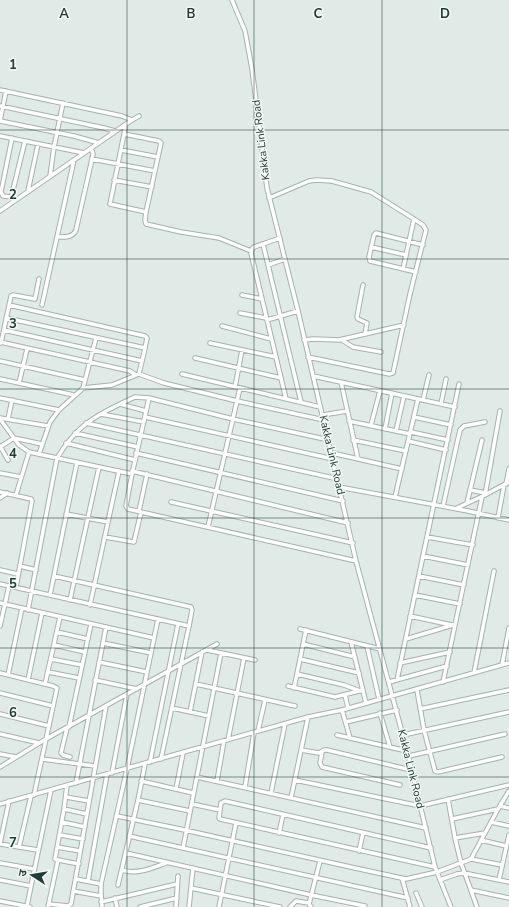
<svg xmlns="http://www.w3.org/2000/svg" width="509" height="907" viewBox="0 0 509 907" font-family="'Nunito Sans','Noto Sans Devanagari',sans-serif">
	<rect width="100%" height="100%" fill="#e0ebe7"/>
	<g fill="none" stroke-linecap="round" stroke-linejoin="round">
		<!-- minor casing -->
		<g stroke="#a3b3af" stroke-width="5.5">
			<path id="minor" d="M232,0l13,31 7,38 15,119 31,123 58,250 51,190 28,116 16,40
				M0,90l122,26 10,4
				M0,106l104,22 11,3
				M0,121l74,15 25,7
				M0,121l6,-30
				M126,124l-16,80 36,8
				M124,134l35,7 2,2 -15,69 -1,8 1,4 35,8 38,6 32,13
				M0,136l84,17
				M121,150l37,7
				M92,159l63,12
				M50,176l4,-29 9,-44
				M114,180l38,7
				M28,191l10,-47
				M11,197l-8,-1 -2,-4 11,-54
				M11,198l14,-57
				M269,198l40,-17 8,-1 15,1 39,11 43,27 9,6 3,5 -16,64 -17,79 -4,1 -81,-17
				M0,211l129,-89 10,-6
				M57,237c7,0 16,1 19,-7l16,-71 1,-5 -2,-6
				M280,238l-26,9 -2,2 -1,4 35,146
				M263,244l38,158
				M371,247l35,8
				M268,265l17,-6
				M403,269l11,-50
				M416,272l-46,-11 -1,-4 5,-22 2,-2 47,12
				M363,285l-6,32 1,2 9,4 -2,11
				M242,295l20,4
				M9,305l136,31 2,2 -2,10
				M42,305l32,-145
				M240,313l26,5
				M6,318l139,30 -3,13
				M267,320l31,-9
				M222,326l49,13
				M4,330l138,31 -3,13
				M304,340l10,-1 25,1 65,-15
				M342,340l11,7 28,5
				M0,342l130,29 6,4
				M1,343l10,-47 2,-1 22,4 4,-20
				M210,343l66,14
				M195,358l86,20
				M0,361l85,19
				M182,374l138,33
				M313,376l142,31
				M0,379l74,16
				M341,382l17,77
				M19,383l8,-34
				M235,387l7,-37
				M83,388l13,-50
				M0,398l59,12
				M423,400l6,-25
				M441,404l5,-25
				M146,411l-26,-7 15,-7 14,1
				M101,414l43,8
				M323,415l24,-4
				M145,417l188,42
				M414,417l37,8
				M0,418l48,8
				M0,419l19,26 10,7 103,22
				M8,419l4,-19
				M349,421l61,13
				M86,423l252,56
				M371,425l9,-34
				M385,429l7,-36
				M396,431l8,-35
				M411,432l37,8
				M75,433l63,14
				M329,440l-96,-21 -84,-21 -17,76 -6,32 2,3 228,52
				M353,440l53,11
				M408,441l38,9
				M66,443l69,17
				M0,446l8,14
				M0,447l14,-9 28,6
				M136,453l207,48
				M332,453l70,16
				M39,454l11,-32 9,-12 21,-19 3,-3 29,-3 27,-11 25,9 73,18 87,19
				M132,471l216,52
				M0,473l21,4
				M506,484l3,-15
				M339,487l129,24 41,9
				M470,490l16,3
				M0,492l31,7 1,2 -16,86
				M16,495l13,-43
				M485,495l15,-84
				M395,497l23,-98
				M0,498l7,-5
				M171,502l182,41
				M467,503l15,-63
				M443,506l17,-76 4,-4 21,-4
				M457,508l28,-13 24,-13
				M139,511l8,-37
				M66,514l42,8
				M498,518l6,-33
				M208,527l32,-139
				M105,537l29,5 7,-30
				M427,537l46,8
				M423,556l45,9
				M20,566l16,4
				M0,570l18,4
				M54,576l137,31 1,3 -3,16
				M419,576l45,9
				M0,584l189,42 -28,133
				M50,595l27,-133
				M415,595l45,9
				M70,600l29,-133
				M0,603l154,35
				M90,605l29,-134
				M28,610l29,-152c18,-29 32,-39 63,-54
				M410,616l42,9
				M0,626l9,-40
				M300,629l80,20
				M57,632l31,7
				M406,639l47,-14
				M351,642l15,61
				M103,643l48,10
				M303,644l52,13
				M54,645l31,7
				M367,646l12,53
				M207,650l48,10
				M51,659l31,6
				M300,659l59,14
				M99,662l48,10
				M400,663l50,-11
				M502,665l7,-37
				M48,672l31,6
				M0,673l53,13 4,2 -23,107
				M474,673l20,-102
				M297,674l47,11 16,6
				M8,675l14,-67
				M28,680l14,-67
				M95,680l42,9
				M397,680l62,-296
				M389,682l58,-16
				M443,682l39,-185
				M45,684l15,-67
				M196,684l99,22
				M288,686l47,11 28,-7
				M294,688l12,-58
				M417,690l7,40 11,41 3,1 64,-15
				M0,693l53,13
				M345,695l3,13
				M172,708l37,8
				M420,709l89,-19
				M342,710l8,28
				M190,712l12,-60
				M380,713l10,34
				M0,714l49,12
				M346,722l51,-12
				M69,727l22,-103
				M67,728l-6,25 2,2 7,2
				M258,731l7,-31
				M0,734l39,9
				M337,735l70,16
				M403,735l106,-23
				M228,740l16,-82
				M301,750l18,3 5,-3h3l84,20
				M322,752l-2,11 2,4 78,18
				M0,754l16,3
				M409,756l96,-22
				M42,759l53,7
				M150,762l28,-138
				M145,764l-7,36 52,11
				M0,767l46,-28 171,-95
				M112,773l15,-79
				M197,777l229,51
				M295,780l125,26 89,-21
				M141,781l52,12
				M217,781l7,-40
				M76,783l30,-156
				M67,785l-3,24 -9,50 3,1 21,4
				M245,787l9,-54
				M176,789l7,-36
				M271,793l14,-69
				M66,797l23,4
				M291,798l17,-81
				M448,799l7,39 6,25 16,44
				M0,804l308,-87 34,-7 167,-47
				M192,804l28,6
				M500,806l9,2
				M64,809l23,5
				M117,816l63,13 175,39 51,11 31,-7 34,-13 27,-50 11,-18
				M452,819l46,-10
				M62,822l23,5
				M491,822l18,4
				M279,833l4,-18
				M60,835l23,4
				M129,836l279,62
				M455,838l30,-5
				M481,840l25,6
				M0,844l9,-43
				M0,844l38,6
				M19,847l12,-51
				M57,847l23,4
				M183,848l38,-195
				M431,848l-206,-47 -4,2 -2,15 1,1 215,48
				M359,851l4,-18
				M126,853l185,42 54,11
				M471,859l31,6
				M0,863l34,6
				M122,870c15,5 30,-2 44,-7
				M402,878l8,29
				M76,879l25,5
				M0,880l31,6 20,-96
				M440,880l17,-6 7,-1 45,9
				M499,880l10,-45
				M88,881l19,-107
				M118,885l20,-85
				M191,888l89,19
				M471,890l38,8
				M73,891l28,5
				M416,893l6,14
				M115,898l2,9
				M0,901l30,6
				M101,902l76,-18
				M49,904l19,2 3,-2 35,-198
				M27,906l4,-20
				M48,907l10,-47
				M102,907l-1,-15v-8l26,-115 31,-150
				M140,907l37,-9
				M176,907l2,-31
				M189,907l4,-39
				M219,907l17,-84
				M290,907l6,-6 13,2
				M311,907l-2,-3 11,-43"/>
		</g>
		<!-- minor -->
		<use href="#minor" stroke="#fff" stroke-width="3.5"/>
	</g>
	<!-- grid -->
	<path fill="none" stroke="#213b37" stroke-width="1" stroke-opacity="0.55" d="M127,0v907M254,0v907M382,0v907M0,130h509M0,259h509M0,389h509M0,518h509M0,648h509M0,777h509"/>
	<g text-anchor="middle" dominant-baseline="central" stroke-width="3" stroke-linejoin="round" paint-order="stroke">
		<!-- street labels -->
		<g font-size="11" fill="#213b37" stroke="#f1f8f5">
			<text transform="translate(261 140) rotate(-97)">Kakka Link Road</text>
			<text transform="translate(332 455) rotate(77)">Kakka Link Road</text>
			<text transform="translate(411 769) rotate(76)">Kakka Link Road</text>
		</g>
	</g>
	<g font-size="13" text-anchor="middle" font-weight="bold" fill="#213b37" stroke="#f1f8f5" stroke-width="3" stroke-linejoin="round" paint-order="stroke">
		<text x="64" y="18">A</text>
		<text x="191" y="18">B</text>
		<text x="318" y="18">C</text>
		<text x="445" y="18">D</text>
		<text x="13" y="69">1</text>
		<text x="13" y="199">2</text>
		<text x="13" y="328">3</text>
		<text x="13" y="458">4</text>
		<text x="13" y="588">5</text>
		<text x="13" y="717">6</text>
		<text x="13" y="847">7</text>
	</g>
	<!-- north arrow -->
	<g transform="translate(32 875) rotate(282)" stroke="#f1f8f5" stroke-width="3" paint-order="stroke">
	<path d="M0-3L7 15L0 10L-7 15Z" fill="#213b37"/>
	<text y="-6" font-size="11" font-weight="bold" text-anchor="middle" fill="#213b37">उ</text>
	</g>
</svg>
